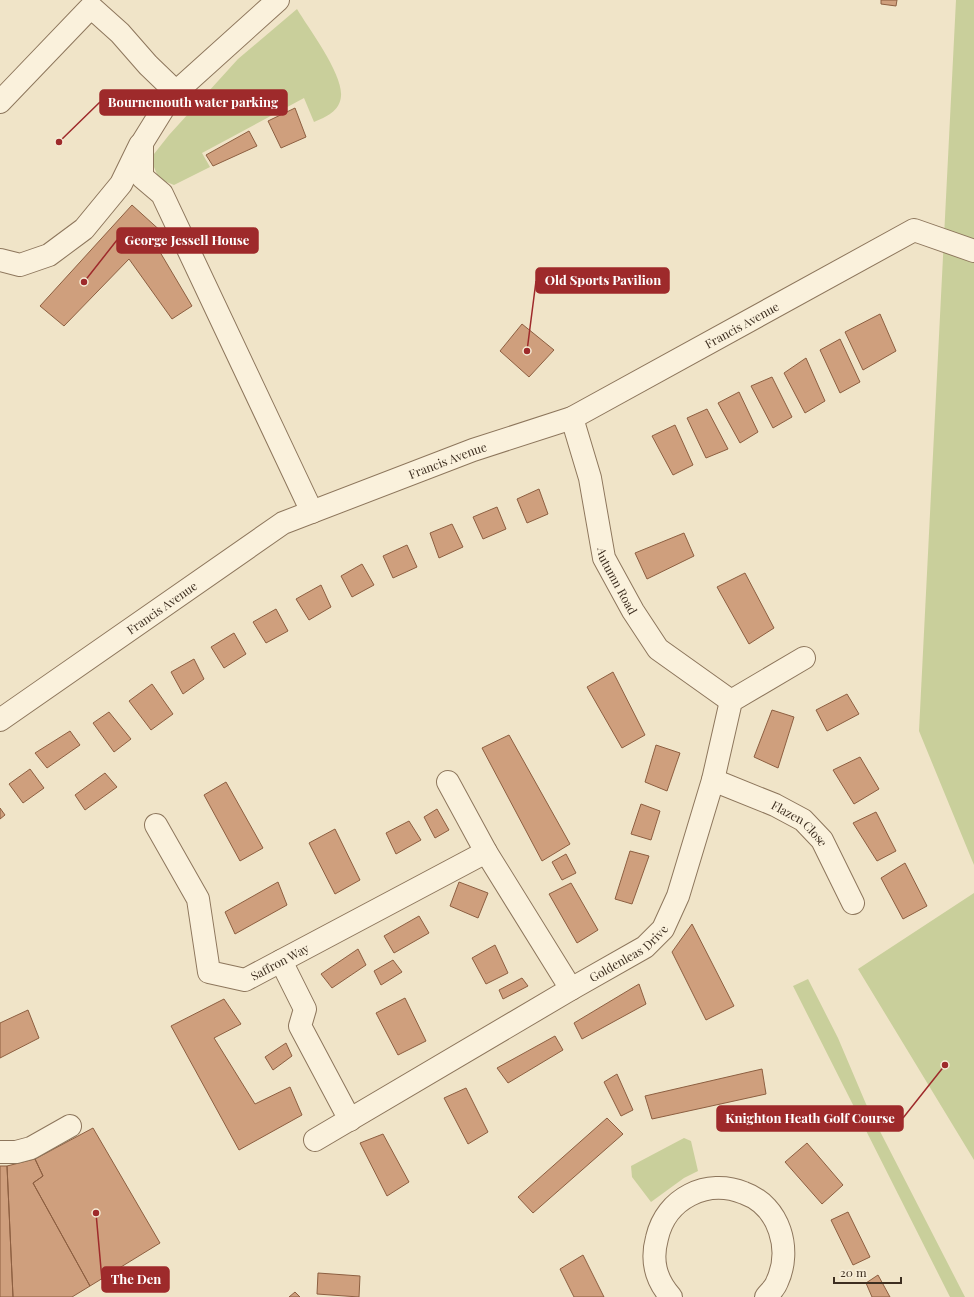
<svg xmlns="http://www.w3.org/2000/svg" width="974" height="1297" viewBox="0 0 974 1297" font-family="'Playfair Display',serif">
	<rect width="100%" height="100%" fill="#f0e4c8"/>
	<!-- green -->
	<path fill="#c9cf9b" d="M956,0h18v865l-55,-134z
		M297,9c12,20 46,65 44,87 -1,15 -15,21 -27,26l-10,-24 -102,55 8,14 -36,18 -15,-6 -5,-12v-13l15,-19 69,-76z
		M974,893v267l-116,-191z
		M808,979l30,59 28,66 99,193h-15l-157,-311z
		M684,1138l7,3 7,30 -14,7 -33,24 -19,-25 -1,-11z"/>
	<!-- building -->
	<path fill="#cf9f7d" stroke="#8d5f41" d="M881,0h16l-1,6 -15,-2z
		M295,108l11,29 -25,11 -13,-27z
		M249,131l8,15 -44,20 -7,-11z
		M132,205l32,29 -10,8 38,64 -20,13 -43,-60 -65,67 -24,-20z
		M880,314l16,37 -33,19 -18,-38z
		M522,324l32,26 -25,27 -29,-26z
		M840,339l20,43 -20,11 -20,-43z
		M806,358l19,43 -20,12 -21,-40z
		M772,377l20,40 -19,11 -22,-42z
		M739,392l19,40 -18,11 -22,-40z
		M707,409l21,40 -22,9 -19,-40z
		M675,425l18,40 -20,10 -21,-39z
		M539,489l9,25 -21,9 -10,-24z
		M497,507l9,22 -23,10 -10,-22z
		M452,524l11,23 -24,11 -9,-25z
		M684,533l10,23 -47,23 -12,-26z
		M407,545l10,22 -24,11 -10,-22z
		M362,564l12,21 -22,12 -11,-21z
		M745,573l29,55 -25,16 -32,-57z
		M321,585l10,22 -22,13 -13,-21z
		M276,609l12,22 -22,12 -13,-21z
		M234,633l12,21 -22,14 -13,-21z
		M194,659l10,20 -21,15 -12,-22z
		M613,672l32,63 -23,13 -35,-61z
		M152,684l21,30 -22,16 -22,-29z
		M847,694l12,20 -32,17 -11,-21z
		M772,710l22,7 -16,51 -24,-11z
		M109,712l22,27 -17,13 -21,-29z
		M70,731l10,14 -33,23 -12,-15z
		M509,735l61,109 -28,17 -60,-113z
		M656,745l24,8 -13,38 -22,-9z
		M860,757l19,32 -25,15 -21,-34z
		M30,769l14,19 -21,15 -14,-19z
		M105,773l12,14 -32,23 -10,-15z
		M226,782l37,66 -23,13 -36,-66z
		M641,804l19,7 -9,29 -20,-6z
		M0,808l5,7 -5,4z
		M437,809l12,21 -14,8 -11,-21z
		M876,812l20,39 -19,10 -24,-38z
		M409,821l12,19 -25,14 -10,-21z
		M335,829l25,51 -25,14 -26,-51z
		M630,851l19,5 -17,48 -17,-5z
		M566,854l10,19 -14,7 -10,-18z
		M905,863l22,43 -24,13 -22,-41z
		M278,882l9,23 -52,29 -10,-22z
		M459,882l29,11 -10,25 -28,-12z
		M571,883l27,47 -21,13 -28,-49z
		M419,916l10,17 -35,20 -10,-17z
		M692,924l42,82 -28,14 -34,-68z
		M495,945l13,28 -22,11 -14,-26z
		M358,949l8,16 -34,23 -11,-14z
		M393,960l9,12 -21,13 -7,-14z
		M522,978l6,8 -25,13 -4,-9z
		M639,984l7,20 -64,35 -8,-16z
		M405,998l21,43 -28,14 -22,-42z
		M224,999l17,25 -27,14 41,66 35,-17 12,28 -63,35 -68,-124z
		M28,1010l11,28 -39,20v-35z
		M555,1036l8,14 -55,33 -11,-15z
		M286,1043l6,13 -19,14 -8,-13z
		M762,1069l4,25 -114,25 -7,-23z
		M617,1074l16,36 -12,6 -17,-34z
		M466,1088l22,44 -20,12 -24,-46z
		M607,1118l16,16 -90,79 -15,-16z
		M93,1128l67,115 -70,43 -57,-103 10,-7 -8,-17z
		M383,1134l26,48 -22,14 -27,-53z
		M807,1143l36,42 -21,19 -37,-42z
		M35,1159l8,17 -10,7 57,103 -18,11h-59l-6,-131z
		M0,1166h7l6,131h-13z
		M848,1212l22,45 -17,8 -22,-45z
		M583,1255l21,42h-30l-14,-28z
		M318,1273l42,3 -1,21 -42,-3z
		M878,1275l12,22h-18l-6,-14z
		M295,1292l5,5h-11z"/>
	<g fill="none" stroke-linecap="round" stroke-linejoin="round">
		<!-- minor casing -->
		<g stroke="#8d765c" stroke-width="24">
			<g id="minor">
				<path d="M176,92l-8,9 -26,42v34l20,17 150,318"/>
				<path d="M0,102l91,-95 29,26 28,32 28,27 102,-92"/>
				<path d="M0,260l20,5 29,-10 35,-26 37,-45 19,-39"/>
				<path id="s1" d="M572,418l18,60 14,80 29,53 25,38 73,52"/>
				<path id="s2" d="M0,720l283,-197 190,-73 99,-32 342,-188 60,21"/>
				<path id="s3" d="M713,780l62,25 28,15 19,20 31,63"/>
				<path d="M448,782l38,70 85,137"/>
				<path id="s4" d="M156,825l42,74 11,73 36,8 241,-128"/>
				<path d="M281,961l24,48 -5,17 50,94"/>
				<path id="s5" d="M315,1140l256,-151 74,-42 18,-18 15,-33 35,-116 18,-79 73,-43"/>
				<path d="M0,1152h16l15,-4 39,-22"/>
				<path d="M671,1297c-16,-18 -20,-37 -14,-59 9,-40 50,-60 87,-45 36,13 48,57 33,89 -2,6 -7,10 -11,15"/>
			</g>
		</g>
		<!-- minor -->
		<use href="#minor" stroke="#faf1dc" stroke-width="22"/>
	</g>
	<g text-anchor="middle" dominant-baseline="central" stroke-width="4" stroke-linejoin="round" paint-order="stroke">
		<!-- street labels -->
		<g font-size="12" fill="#3d2e20" stroke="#f7eed8">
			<text stroke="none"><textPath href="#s2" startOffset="846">Francis Avenue</textPath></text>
			<text stroke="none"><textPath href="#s2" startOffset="521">Francis Avenue</textPath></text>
			<text stroke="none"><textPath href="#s1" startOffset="170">Autumn Road</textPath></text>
			<text stroke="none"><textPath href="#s2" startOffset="197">Francis Avenue</textPath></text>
			<text stroke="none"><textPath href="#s3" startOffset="98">Flazen Close</textPath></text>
			<text stroke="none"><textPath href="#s5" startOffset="365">Goldenleas Drive</textPath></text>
			<text stroke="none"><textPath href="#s4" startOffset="235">Saffron Way</textPath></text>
		</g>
	</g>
	<!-- callouts -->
	<path fill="none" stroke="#9e2a2b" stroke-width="1.5" d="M59 142L100 102M84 282L117 240M527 351L536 281M945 1065L903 1118M96 1213L102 1280"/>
	<g fill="#9e2a2b" stroke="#f7eed8" stroke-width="1.5">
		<circle cx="59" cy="142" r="4"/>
		<circle cx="84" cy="282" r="4"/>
		<circle cx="527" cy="351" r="4"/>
		<circle cx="945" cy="1065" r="4"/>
		<circle cx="96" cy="1213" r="4"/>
	</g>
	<g fill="#9e2a2b" stroke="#9e2a2b" stroke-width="1.5">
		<rect x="100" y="90" width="187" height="25" rx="4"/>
		<rect x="117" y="228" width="141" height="25" rx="4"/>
		<rect x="536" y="268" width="133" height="25" rx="4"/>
		<rect x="717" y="1106" width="186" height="25" rx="4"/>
		<rect x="102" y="1267" width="67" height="25" rx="4"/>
	</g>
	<g font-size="13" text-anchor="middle" font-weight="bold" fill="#fff">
		<text x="193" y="107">Bournemouth water parking</text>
		<text x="187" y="245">George Jessell House</text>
		<text x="603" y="285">Old Sports Pavilion</text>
		<text x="810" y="1123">Knighton Heath Golf Course</text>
		<text x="136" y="1284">The Den</text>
	</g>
	<!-- scale -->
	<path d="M834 1277v6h67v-6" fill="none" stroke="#3d2e20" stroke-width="2"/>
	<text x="840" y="1277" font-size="12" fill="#3d2e20" stroke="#f7eed8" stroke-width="3" paint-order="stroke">20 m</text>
</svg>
